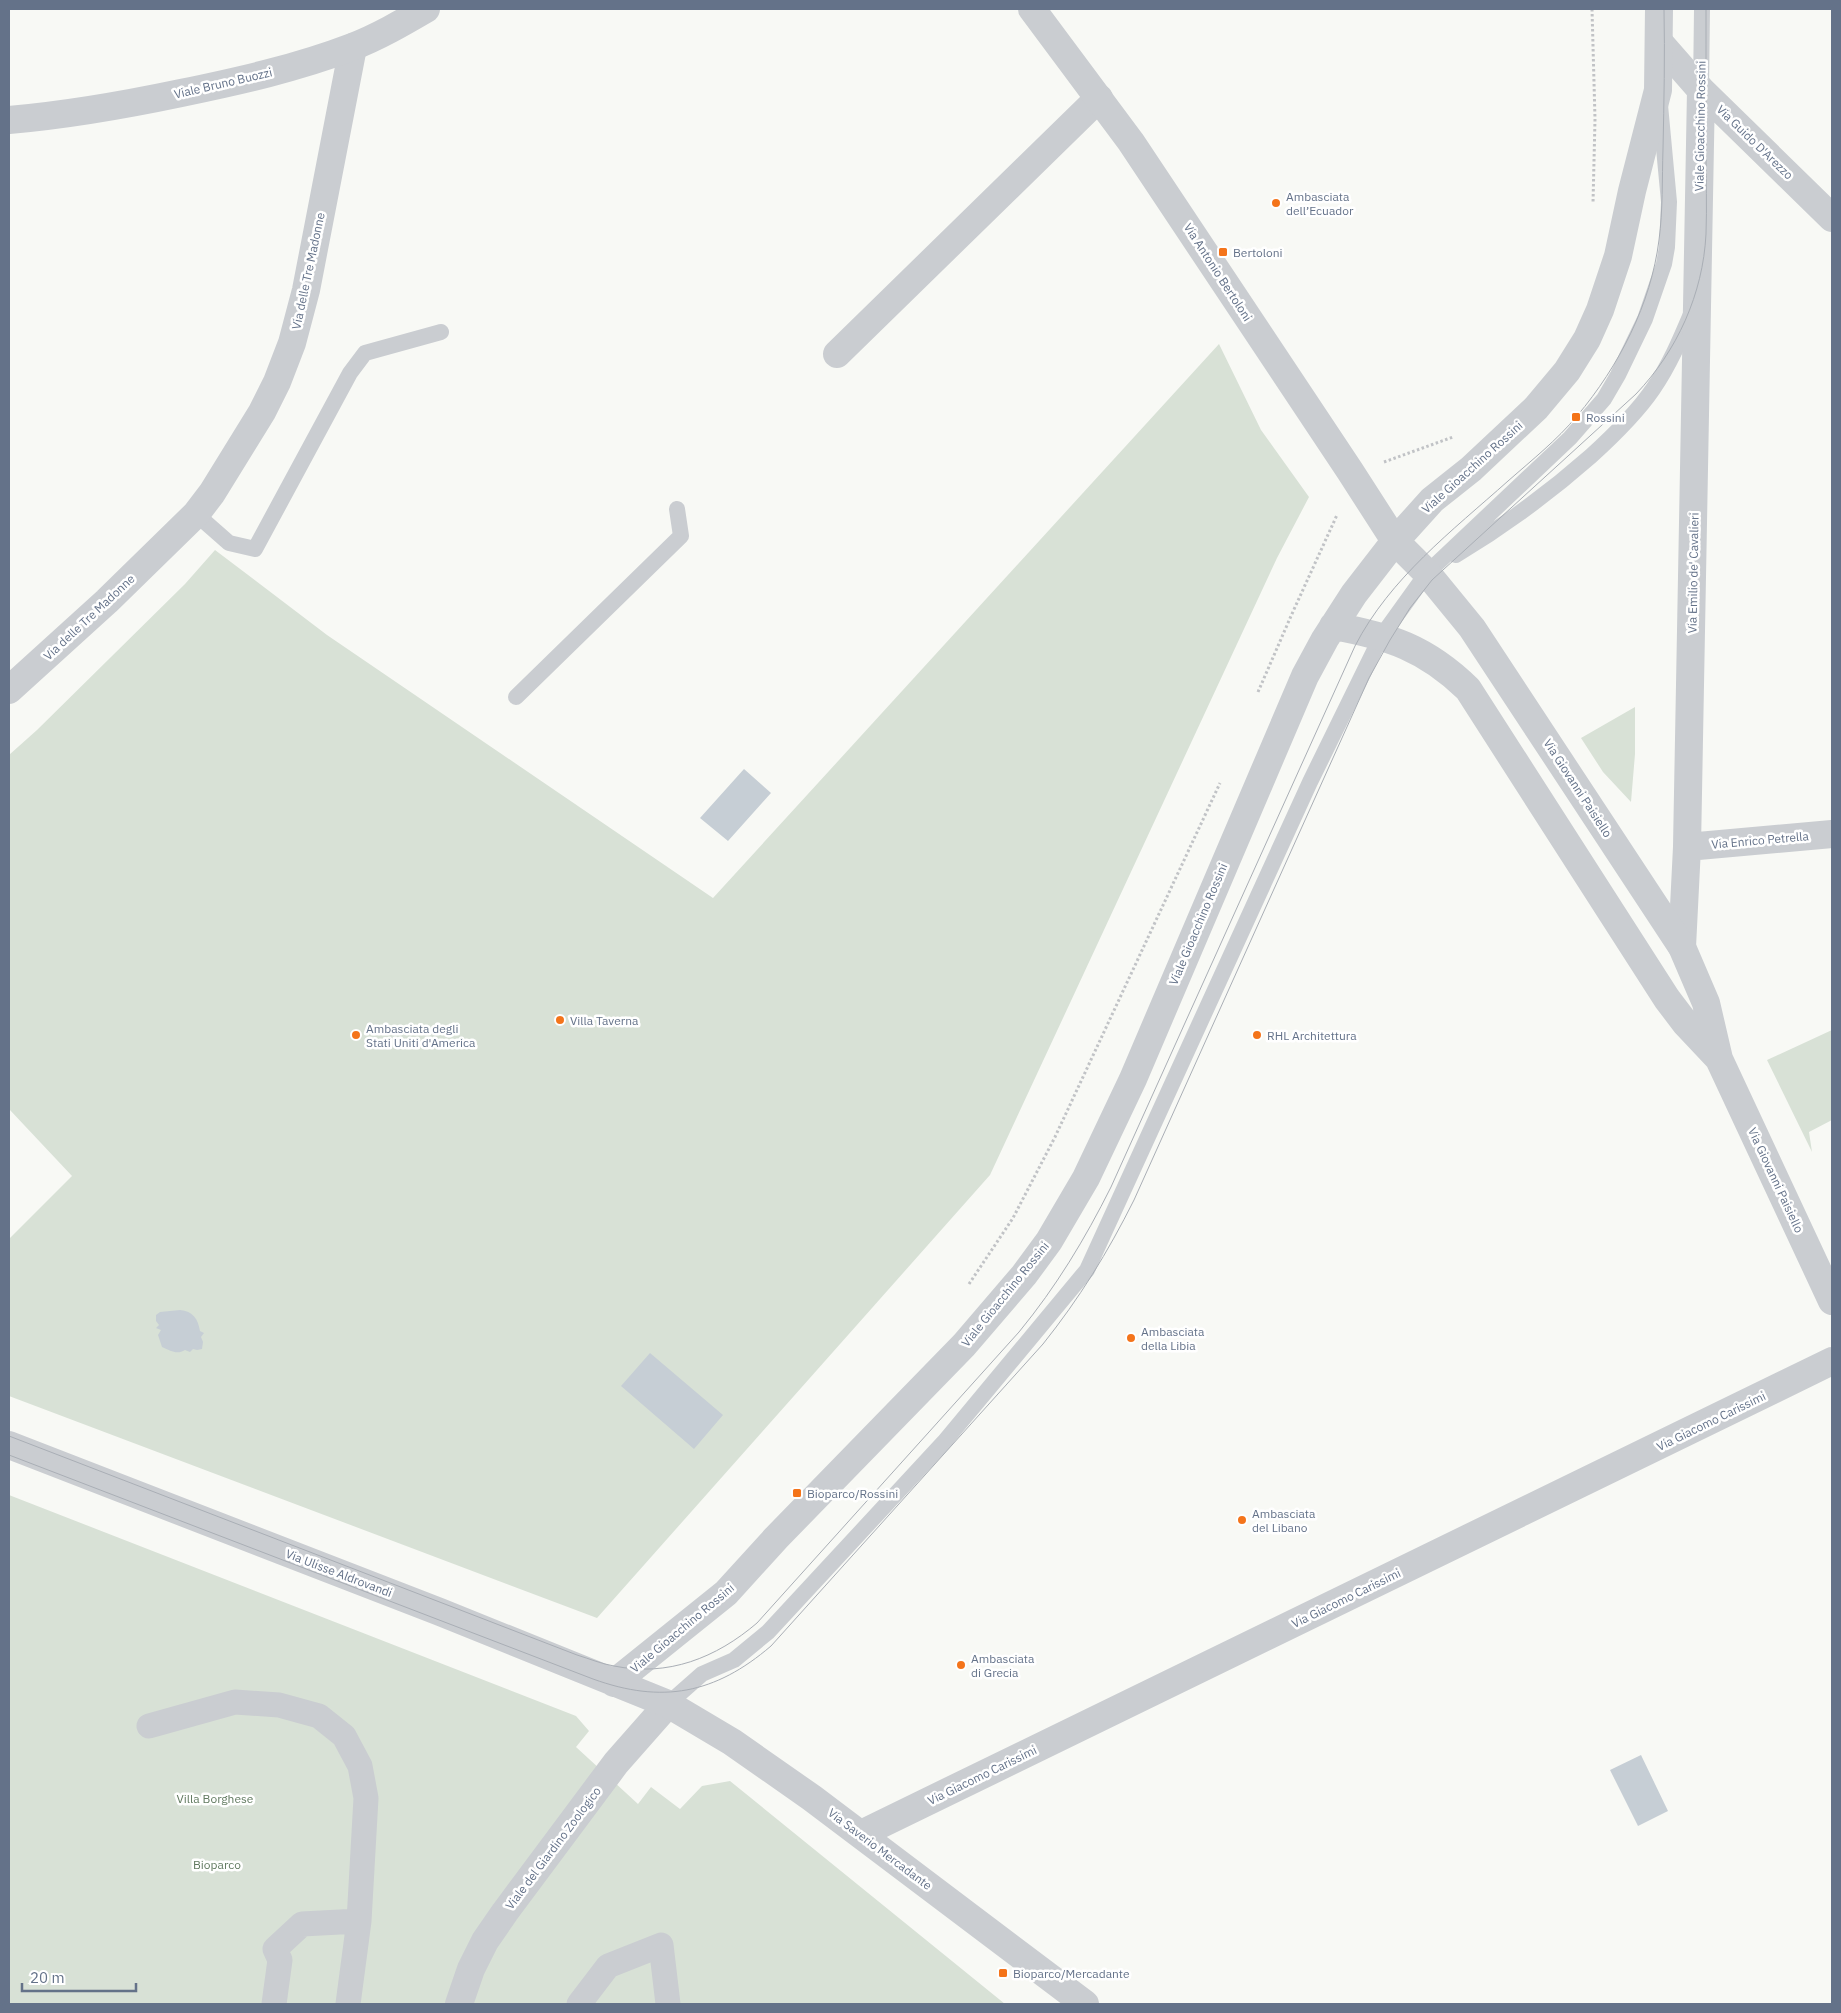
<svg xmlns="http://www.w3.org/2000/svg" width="1841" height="2013" viewBox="0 0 1841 2013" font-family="'IBM Plex Sans',sans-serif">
	<rect width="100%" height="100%" fill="#f8f9f5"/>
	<!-- green -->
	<path fill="#d8e1d6" d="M1219,344l42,86 48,67 -32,61 -287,617 -393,443 -588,-222v-157l63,-63 -63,-67v-354l28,-25 148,-146 30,-34 112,85 386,263z
		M1635,707v47l-4,48 -28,-30 -22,-34z
		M1832,1030v90l-23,12 3,20 -45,-92z
		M9,1495l567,221 13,15 -13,16 62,57 13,-17 29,22 22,-23 28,-5 275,223h-996z"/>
	<!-- water -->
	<path fill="#c6ced5" d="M744,769l27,24 -43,48 -28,-23z
		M180,1310c13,1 18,9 20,21l4,2 -3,4 2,5 -1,7 -5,1 -4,-1 -3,3 -5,-2c-8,5 -14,1 -23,-3l-4,-12 3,-5 -5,-2 3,-3 -3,-4v-6l4,-3z
		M650,1353l73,62 -29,34 -73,-63z
		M1641,1755l27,56 -30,15 -28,-56z"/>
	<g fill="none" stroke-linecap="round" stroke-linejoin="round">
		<!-- path -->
		<path stroke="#c1c3c6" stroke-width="3" stroke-dasharray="2.5 2.5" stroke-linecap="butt" d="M1592,9l3,110 -2,84
			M1384,462l69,-25
			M1258,692l33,-76 46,-101
			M969,1284l44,-66 42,-81 165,-354"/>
		<!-- service -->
		<path stroke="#cacdd1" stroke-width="16" d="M1701,90l1,-81
			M196,514l33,29 26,6 95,-176 15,-20 76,-21
			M1456,555c48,-29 93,-62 135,-99 22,-20 45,-42 62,-67 16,-23 27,-49 38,-75
			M516,697l165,-161 -4,-27
			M668,1704l34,-30 32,-14 34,-28 176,-190 143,-172 223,-488 71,-145 46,-64 143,-135 34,-39 14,-24 27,-56 19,-55 3,-17 2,-45 -9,-97"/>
		<!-- pedestrian -->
		<path stroke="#cacdd1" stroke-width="25" d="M149,1726l86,-24 44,3 40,11 25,20 16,30 6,32 -7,123
			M274,2004l6,-44 -5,-11 27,-25 57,-3 -11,83
			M579,2004l29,-38 53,-21 7,59"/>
		<!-- minor -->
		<path stroke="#cacdd1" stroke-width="28" d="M1659,42l42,48 131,128
			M837,354l262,-256
			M9,690l98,-89 89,-87 16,-21 50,-81 15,-30 15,-39 14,-53 47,-243
			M1687,847l145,-13
			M1682,947l5,-100 14,-757
			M459,2004l12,-35 14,-28 20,-29 111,-149 52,-59"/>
		<!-- tertiary -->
		<path stroke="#cacdd1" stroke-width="28" d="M1032,9l99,133 219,329 45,70 32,32 45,55 210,319 24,56 13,56 113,242
			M9,120c58,-5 115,-15 172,-27 58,-12 116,-25 171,-46 26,-10 50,-24 74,-38
			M1333,626c56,10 93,22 135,63l199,310 19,25 32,34
			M9,1445l431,167 228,92 64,38 80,56 273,206
			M614,1683l112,-90 50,-55 188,-193 60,-70 25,-34 37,-63 47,-99 172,-403 20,-37 29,-45 41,-53 37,-41 39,-31 65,-61 31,-37 20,-32 13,-29 18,-54 14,-65 26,-101 1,-81
			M861,1834l971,-473"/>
		<!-- tram -->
		<path stroke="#a9aeb5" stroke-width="1" d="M9,1436l568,219c13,4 25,9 37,11 54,11 102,-8 143,-43l262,-291c37,-45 66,-93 92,-145l244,-541c35,-68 97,-115 153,-165 24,-21 49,-41 69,-65 42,-50 74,-112 82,-176 4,-30 3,-61 4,-91 1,-47 2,-94 1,-140
			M9,1455l584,224c69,25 122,15 178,-33l272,-302c36,-45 65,-92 91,-144l235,-522 21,-38 20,-32 22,-28 204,-186c41,-43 67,-100 70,-160 1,-27 0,-54 0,-80 0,-49 0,-97 0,-145"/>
	</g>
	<!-- markers -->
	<g fill="#f4741a" stroke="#fff" stroke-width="2">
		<circle cx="1276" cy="203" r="5"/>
		<rect x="1218" y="247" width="10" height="10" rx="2.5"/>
		<rect x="1571" y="412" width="10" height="10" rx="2.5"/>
		<circle cx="560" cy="1020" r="5"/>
		<circle cx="356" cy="1035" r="5"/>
		<circle cx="1257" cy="1035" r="5"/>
		<circle cx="1131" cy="1338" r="5"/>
		<rect x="792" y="1488" width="10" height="10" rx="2.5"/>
		<circle cx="1242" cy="1520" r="5"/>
		<circle cx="961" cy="1665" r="5"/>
		<rect x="998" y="1968" width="10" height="10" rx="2.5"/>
	</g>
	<g text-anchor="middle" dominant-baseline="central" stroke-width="5" stroke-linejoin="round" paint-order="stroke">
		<!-- street labels -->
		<g font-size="12" fill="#647289" stroke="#fff">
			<text transform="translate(223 83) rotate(-13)">Viale Bruno Buozzi</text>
			<text transform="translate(1700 126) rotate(-89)">Viale Gioacchino Rossini</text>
			<text transform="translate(1755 142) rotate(44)">Via Guido D'Arezzo</text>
			<text transform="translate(308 271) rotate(-78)">Via delle Tre Madonne</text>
			<text transform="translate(1218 272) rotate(57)">Via Antonio Bertoloni</text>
			<text transform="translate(1472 467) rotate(-42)">Viale Gioacchino Rossini</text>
			<text transform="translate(1693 573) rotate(-89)">Via Emilio de' Cavalieri</text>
			<text transform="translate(89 617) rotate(-43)">Via delle Tre Madonne</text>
			<text transform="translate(1578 788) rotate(57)">Via Giovanni Paisiello</text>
			<text transform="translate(1760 840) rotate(-5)">Via Enrico Petrella</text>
			<text transform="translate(1198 924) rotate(-67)">Viale Gioacchino Rossini</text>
			<text transform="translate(1776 1180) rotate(65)">Via Giovanni Paisiello</text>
			<text transform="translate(1005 1294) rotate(-51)">Viale Gioacchino Rossini</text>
			<text transform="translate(1711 1421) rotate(-26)">Via Giacomo Carissimi</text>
			<text transform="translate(339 1573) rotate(21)">Via Ulisse Aldrovandi</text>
			<text transform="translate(1346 1598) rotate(-26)">Via Giacomo Carissimi</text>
			<text transform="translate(682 1628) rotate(-40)">Viale Gioacchino Rossini</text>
			<text transform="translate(982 1775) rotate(-26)">Via Giacomo Carissimi</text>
			<text transform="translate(553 1848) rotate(-53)">Viale del Giardino Zoologico</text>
			<text transform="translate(880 1849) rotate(37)">Via Saverio Mercadante</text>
		</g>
		<!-- poi labels -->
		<g font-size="12" fill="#647289" stroke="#fff" text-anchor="start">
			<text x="1286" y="196">Ambasciata<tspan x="1286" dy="14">dell’Ecuador</tspan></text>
			<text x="1233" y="252">Bertoloni</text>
			<text x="1586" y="417">Rossini</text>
			<text x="570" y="1020">Villa Taverna</text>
			<text x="366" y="1028">Ambasciata degli<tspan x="366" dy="14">Stati Uniti d'America</tspan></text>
			<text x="1267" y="1035">RHL Architettura</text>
			<text x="1141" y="1331">Ambasciata<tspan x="1141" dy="14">della Libia</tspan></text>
			<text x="807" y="1493">Bioparco/Rossini</text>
			<text x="1252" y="1513">Ambasciata<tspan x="1252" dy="14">del Libano</tspan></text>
			<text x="971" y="1658">Ambasciata<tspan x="971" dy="14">di Grecia</tspan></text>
			<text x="1013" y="1973">Bioparco/Mercadante</text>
		</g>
		<!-- park labels -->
		<g font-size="12" fill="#617a60" stroke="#fff">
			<text x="215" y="1798">Villa Borghese</text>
			<text x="217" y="1864">Bioparco</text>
		</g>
	</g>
	<!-- border -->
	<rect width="1841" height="2013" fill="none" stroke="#647289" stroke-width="20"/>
	<!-- scale -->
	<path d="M22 1983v8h114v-8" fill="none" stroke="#647289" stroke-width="2.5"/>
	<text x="30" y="1983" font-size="15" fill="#647289" stroke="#ffffff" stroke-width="4" paint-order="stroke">20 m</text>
</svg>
